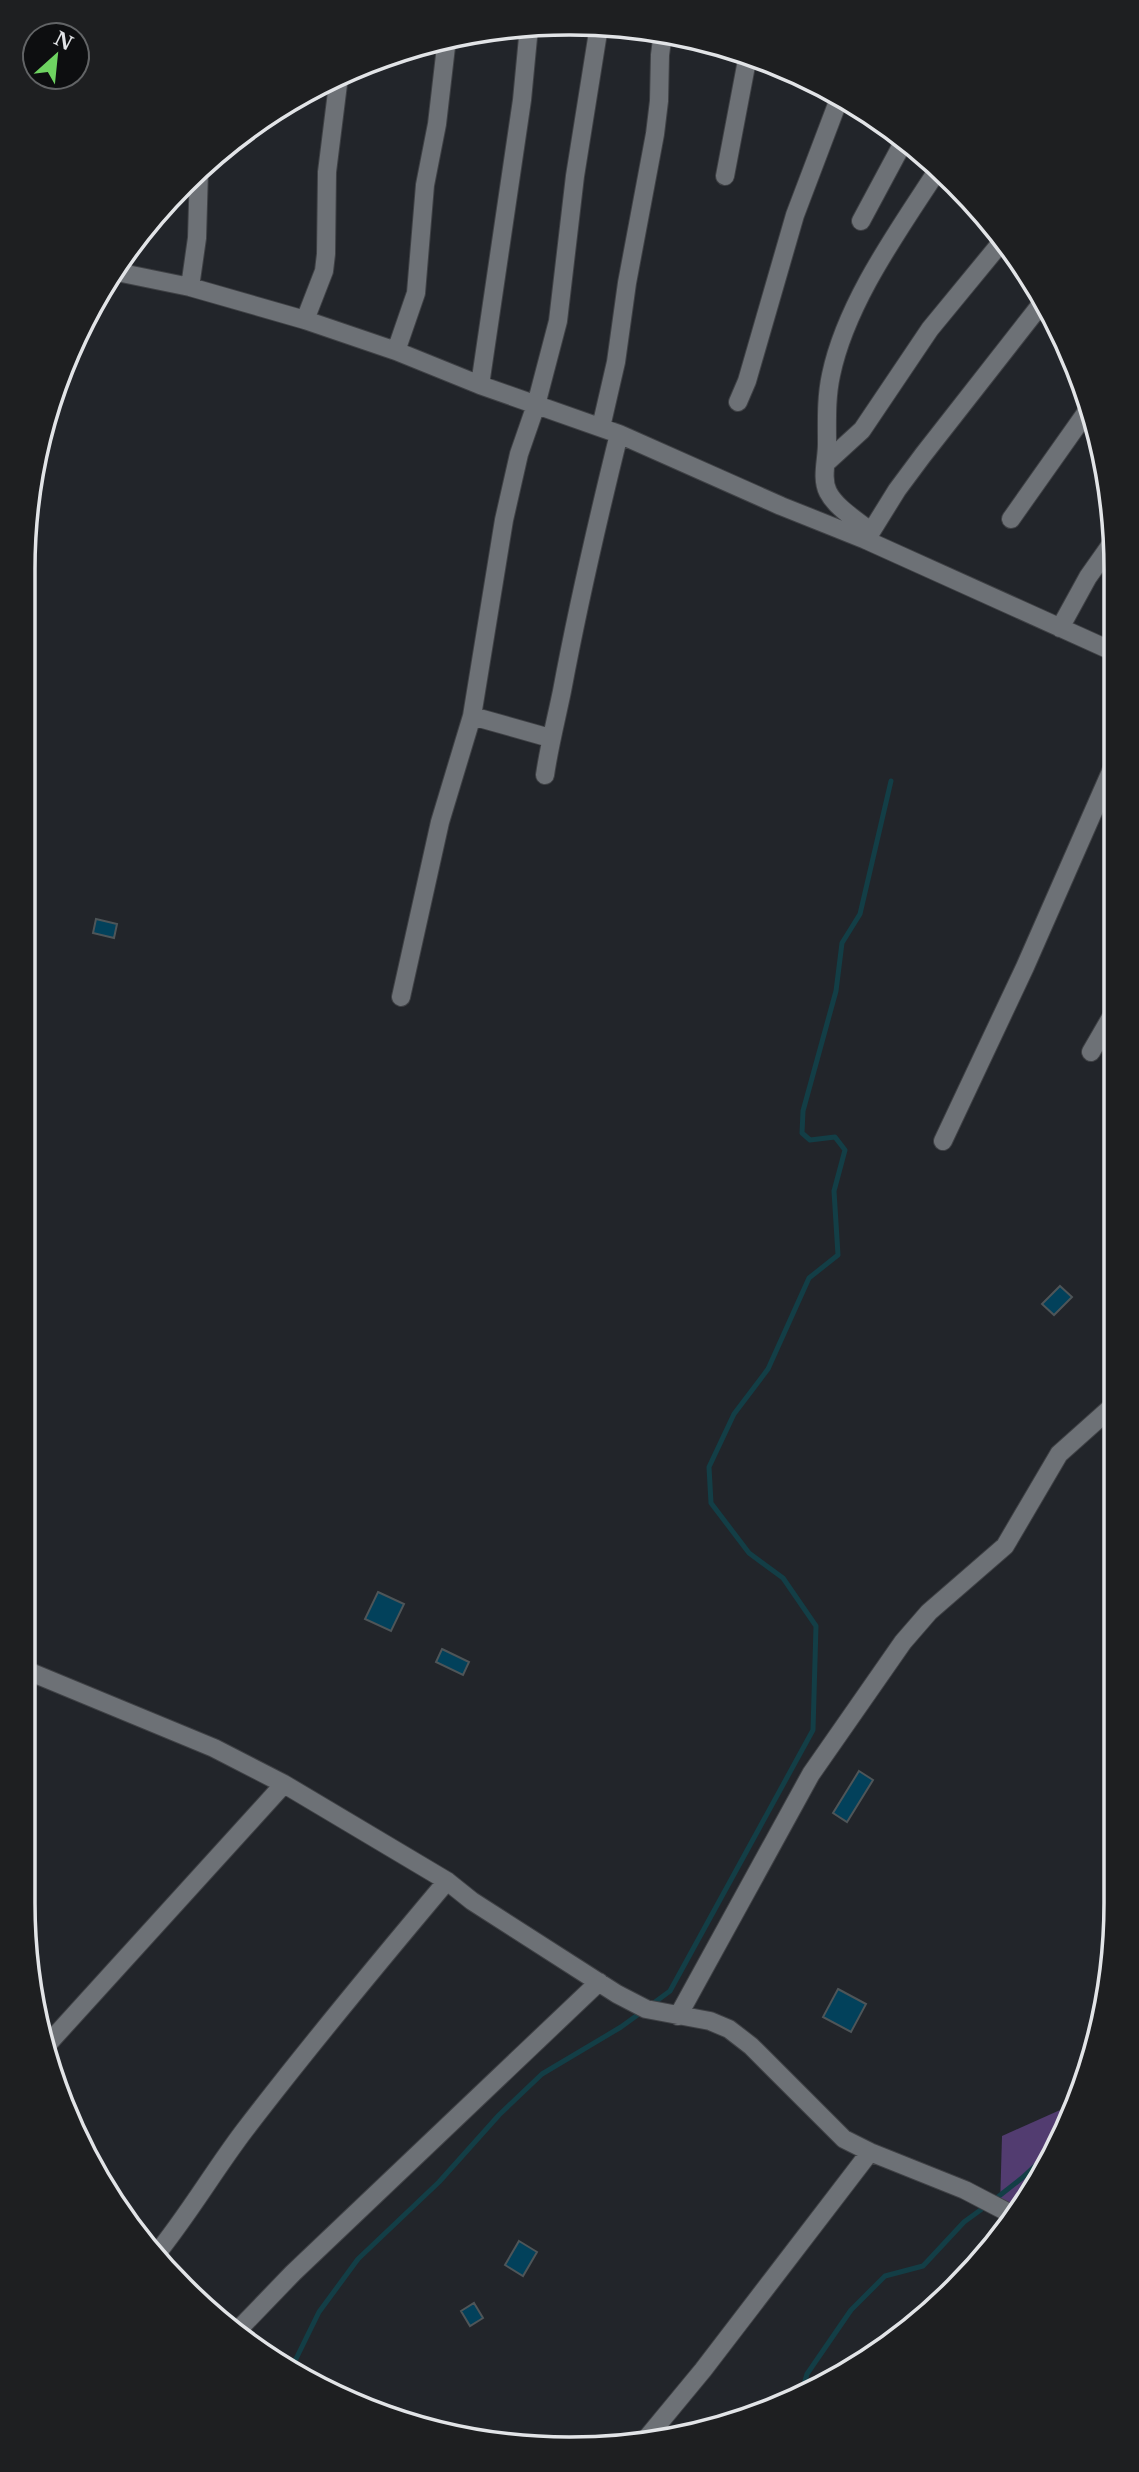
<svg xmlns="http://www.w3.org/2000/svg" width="1139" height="2472" viewBox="0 0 1139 2472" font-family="'Libre Baskerville',serif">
	<rect width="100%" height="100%" fill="#22252a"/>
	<!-- green -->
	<path fill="#523c70" d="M1078,2102l-3,9 -64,103 -11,-7 2,-71z"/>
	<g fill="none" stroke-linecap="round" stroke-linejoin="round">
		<!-- stream -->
		<path stroke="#133e46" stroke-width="5" d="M651,2005l19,-14 143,-261 3,-104 -33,-48 -34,-25 -38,-50 -2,-36 25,-53 34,-45 41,-91 29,-23 -4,-64 11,-41 -10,-13 -25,3 -8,-7 1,-22 33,-120 6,-48 18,-29 31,-133
			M994,2200l28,-22 28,-26
			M290,2371l29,-59 39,-53 81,-77 60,-67 43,-41 79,-47 22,-16
			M801,2395l6,-21 44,-64 34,-34 38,-10 41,-44 22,-16"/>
	</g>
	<!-- building -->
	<path fill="#02415b" stroke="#4e5558" stroke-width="2" d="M96,919l21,5 -3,14 -21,-5z
		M1060,1286l12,11 -18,18 -12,-11z
		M378,1592l26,12 -13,27 -26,-12z
		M442,1649l27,13 -6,13 -27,-13z
		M859,1771l14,9 -26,42 -14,-9z
		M838,1989l28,15 -15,28 -28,-15z
		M519,2241l18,11 -14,24 -18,-11z
		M474,2303l9,15 -13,8 -9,-15z"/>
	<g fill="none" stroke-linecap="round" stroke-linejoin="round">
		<!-- minor casing -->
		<g stroke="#3f4145" stroke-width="20">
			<path id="minor" d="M725,176l23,-121
				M861,221l44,-82
				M112,271l78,16 115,33 91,31 84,34 139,49 162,72 85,34 246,111
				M190,287l7,-49 2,-68
				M305,320l19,-49 2,-17 1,-82 12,-96
				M396,351l20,-58 9,-108 12,-61 10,-86
				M480,385l42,-285 7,-73
				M738,402l9,-21 48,-166 44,-116
				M601,427l15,-65 11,-79 28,-149 4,-33 1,-46 3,-23
				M827,462l35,-32 68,-101 74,-90
				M1011,519l77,-109
				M871,532c-14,-12 -35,-24 -43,-40 -7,-14 -1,-32 -1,-48 0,-23 -1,-46 4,-69 15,-72 67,-144 106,-204
				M866,540l31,-50 26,-35 119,-152
				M1060,628l28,-51 24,-34
				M472,716l78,22
				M545,775c4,-28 11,-55 17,-84 16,-86 36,-172 57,-257
				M401,997l39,-175 32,-106 32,-196 15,-66 17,-49 22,-84 17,-145 24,-150
				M1091,1052l22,-38
				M943,1141l82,-174 87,-198
				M23,1669l191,79 70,36 163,97 25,20 145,93 29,15 64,12 19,8 22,17 93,93 26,13 95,38 46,24
				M678,2016l133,-242 92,-132 26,-30 76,-66 54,-92 56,-50
				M46,2046l238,-262
				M154,2257c33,-40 59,-85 90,-126 65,-85 134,-168 203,-250
				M239,2329l54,-56 306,-291
				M641,2445l62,-75 167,-218"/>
		</g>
		<!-- minor -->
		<use href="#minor" stroke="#6d7176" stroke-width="18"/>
	</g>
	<!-- crop -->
	<path d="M0 0H1139V2472H0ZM569 35H570A534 534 0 0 1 1104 569V1903A534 534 0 0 1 570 2437H569A534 534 0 0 1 35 1903V569A534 534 0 0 1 569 35Z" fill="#1e1f21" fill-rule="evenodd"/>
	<path fill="none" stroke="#e2e4e7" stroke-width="3.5" d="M569 35H570A534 534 0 0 1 1104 569V1903A534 534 0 0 1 570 2437H569A534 534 0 0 1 35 1903V569A534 534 0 0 1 569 35Z"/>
	<!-- north arrow -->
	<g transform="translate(56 56) rotate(27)"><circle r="33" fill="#0d0e10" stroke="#626466" stroke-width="2"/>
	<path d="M0-5L12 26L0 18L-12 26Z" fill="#6ed361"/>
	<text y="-10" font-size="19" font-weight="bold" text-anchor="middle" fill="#e2e4e7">N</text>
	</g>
</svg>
